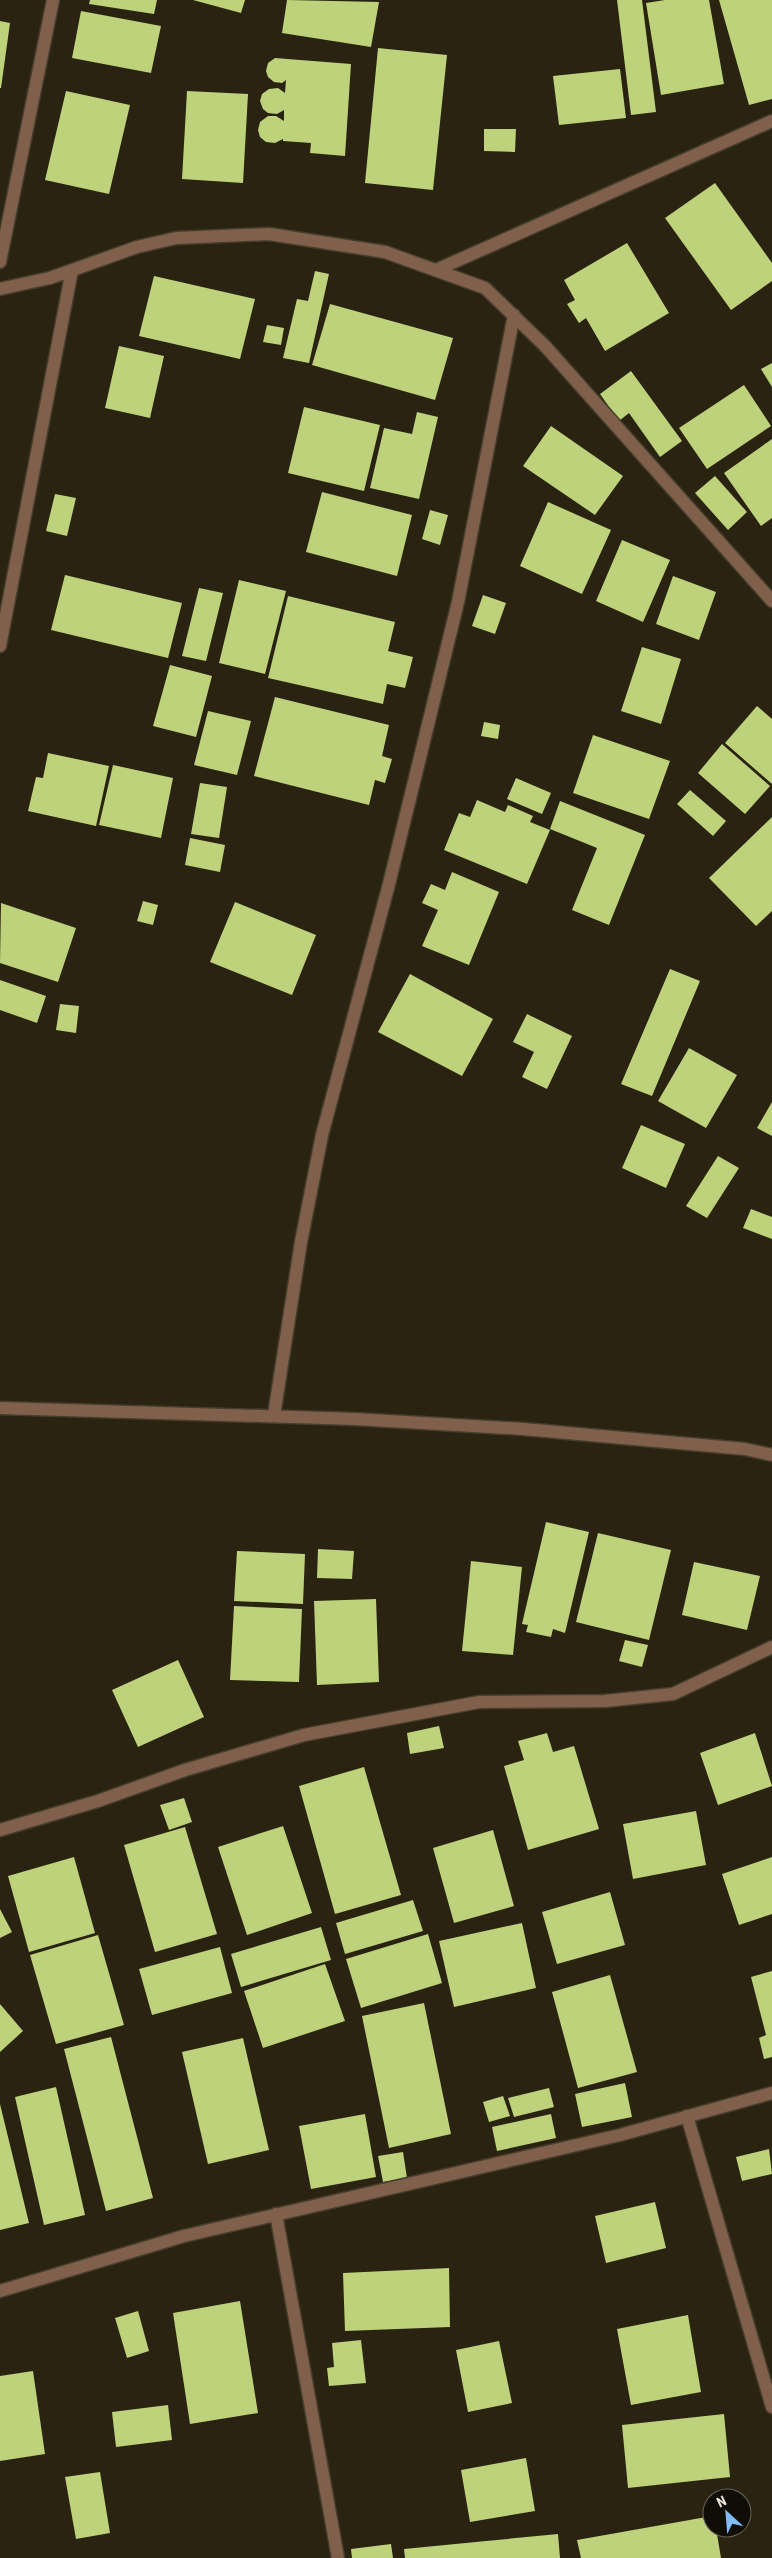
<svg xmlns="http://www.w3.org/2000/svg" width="772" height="2558" viewBox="0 0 772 2558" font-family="'Roboto Condensed',sans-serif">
	<rect width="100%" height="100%" fill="#2b2311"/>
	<!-- building -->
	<path fill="#bdd27b" d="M90,0h67l-3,14 -65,-10z
		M193,0h52l-4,13z
		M287,0l92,2 -8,45 -89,-14z
		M617,0h25l14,112 -25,3z
		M665,0h44l15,84 -63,11 -15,-92z
		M719,0h53v99l-23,6z
		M81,11l80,15 -10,47 -79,-15z
		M0,21l10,2 -9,65h-1z
		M378,48l69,7 -14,135 -68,-7z
		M275,58l76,6 -6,92 -35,-3 1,-10 -28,-2v-2l-8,4 -9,-1 -6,-5 -2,-7 2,-8 8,-6h8l8,5v-11l-7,4 -9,-1 -5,-4 -3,-8 2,-7 7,-5 9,-1 7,5 1,-13 -4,3 -8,-1 -6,-5 -2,-6 2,-8z
		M620,69l6,49 -67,7 -6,-49z
		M66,91l64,14 -21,89 -64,-14z
		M187,91l61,3 -5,89 -61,-4z
		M484,129h32l-1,23 -31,-1z
		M715,183l57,80v18l-41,29 -66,-92z
		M627,243l42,70 -64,38 -19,-33 -7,5 -12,-19 8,-4 -11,-20z
		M315,271l14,3 -20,89 -26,-5 14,-59 11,2z
		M154,276l101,23 -15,60 -101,-23z
		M330,304l123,34 -18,62 -123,-35z
		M267,325l17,3 -3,17 -18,-3z
		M119,346l45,10 -14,62 -45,-10z
		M772,363v24l-11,-18z
		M631,371l51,70 -22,16 -31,-44 -10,8 -19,-27z
		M744,385l27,41 -64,43 -28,-41z
		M304,407l76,18 -16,66 -76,-18z
		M417,412l21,5 -19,82 -49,-11 14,-60 28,6z
		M551,426l72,50 -28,39 -72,-49z
		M772,439v79l-11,8 -37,-53z
		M715,476l32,36 -19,18 -33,-37z
		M322,492l90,23 -15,61 -91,-24z
		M55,494l21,4 -9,38 -21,-5z
		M548,502l63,28 -29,64 -62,-28z
		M430,510l18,5 -8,30 -18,-6z
		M622,540l48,20 -27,62 -47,-21z
		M65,575l117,28 -14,55 -117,-28z
		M673,576l43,16 -17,48 -43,-16z
		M239,580l47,11 -21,83 -46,-11z
		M199,588l24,5 -17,68 -24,-5z
		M483,595l23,8 -11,31 -23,-8z
		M288,596l107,26 -7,29 25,6 -8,31 -18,-4 -4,20 -115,-26z
		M642,647l39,12 -20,65 -40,-13z
		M170,665l42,11 -16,61 -43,-11z
		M275,697l114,28 -7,31 10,3 -7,24 -10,-3 -6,25 -115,-29z
		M757,706l15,13v65l-47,-41z
		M208,711l43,10 -14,54 -43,-10z
		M484,722l16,3 -2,14 -17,-3z
		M593,735l77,26 -21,58 -76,-26z
		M722,744l48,42 -25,28 -47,-41z
		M48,753l61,13 -13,60 -68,-15 8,-34 7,1z
		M113,765l60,13 -12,60 -62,-13z
		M516,778l35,15 -9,21 -35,-15z
		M200,783l27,4 -8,51 -28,-4z
		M690,790l36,31 -13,15 -36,-32z
		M477,800l28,12 3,-7 25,11 -3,6 20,8 -23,54 -83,-34 15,-37 11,4z
		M560,801l85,34 -36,90 -37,-15 25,-62 -47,-19z
		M772,817v94l-16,15 -47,-48z
		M190,838l35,7 -5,27 -35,-7z
		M452,872l47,20 -30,73 -47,-19 16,-36 -16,-7 9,-19 14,6z
		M143,901l15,4 -5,20 -16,-4z
		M235,902l81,33 -24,60 -82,-33z
		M1,903l75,25 -18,54 -58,-19z
		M670,969l30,12 -48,115 -31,-12z
		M410,974l83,45 -31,57 -84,-44z
		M0,980l46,16 -9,27 -37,-13z
		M60,1004l19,2 -3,27 -20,-3z
		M527,1014l45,22 -25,53 -25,-12 12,-25 -21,-10z
		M689,1048l48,27 -31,53 -48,-27z
		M772,1102v34l-15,-8z
		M641,1125l44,19 -19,44 -44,-20z
		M718,1156l21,12 -32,50 -21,-12z
		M751,1209l21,8v22l-29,-11z
		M546,1522l43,10 -24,101 -12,-4 -2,8 -25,-5 2,-7 -6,-1z
		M598,1533l73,17 -22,90 -73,-18z
		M318,1549l36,2 -2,28 -35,-1z
		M237,1551l68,3 -2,50 -69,-3z
		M471,1561l51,6 -9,88 -51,-4z
		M694,1562l66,14 -13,54 -65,-15z
		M376,1599l3,83 -62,3 -3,-84z
		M234,1606l68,3 -3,73 -69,-2z
		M625,1640l23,5 -6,22 -23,-6z
		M178,1660l26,57 -66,30 -26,-57z
		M439,1726l5,22 -34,6 -3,-21z
		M547,1733l6,19 21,-6 25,83 -71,21 -24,-84 20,-6 -6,-19z
		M755,1733l17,53 -54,19 -18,-52z
		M364,1767l37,128 -66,19 -36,-128z
		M184,1798l8,24 -23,8 -9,-25z
		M696,1811l10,54 -73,14 -10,-55z
		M283,1826l29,87 -65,22 -29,-88z
		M185,1827l32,107 -62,18 -31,-107z
		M493,1830l21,76 -60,17 -21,-75z
		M74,1857l21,76 -66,19 -21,-76z
		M772,1857v57l-33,11 -17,-51z
		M610,1892l15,53 -68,19 -15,-52z
		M413,1900l10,31 -78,23 -9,-31z
		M0,1909l12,23 -12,6z
		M522,1923l14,65 -82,19 -15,-66z
		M321,1927l10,33 -90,27 -10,-33z
		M428,1934l14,49 -81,25 -15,-49z
		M98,1935l26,90 -68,19 -26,-89z
		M220,1947l12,46 -80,22 -13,-46z
		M325,1964l20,57 -82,27 -19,-57z
		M772,1971v86l-8,2 -5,-21 7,-3 -15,-58z
		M610,1975l27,97 -59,16 -26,-96z
		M424,2003l27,131 -62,14 -27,-132z
		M0,2004l23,27 -23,21z
		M111,2037l42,161 -47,13 -42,-162z
		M243,2038l26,112 -61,14 -26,-112z
		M625,2083l7,34 -50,10 -7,-33z
		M56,2087l29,128 -41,10 -29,-128z
		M549,2088l5,19 -40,10 -6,-19z
		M503,2096l7,20 -21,6 -6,-20z
		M0,2104l29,119 -29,7z
		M365,2114l11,63 -65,12 -12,-63z
		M551,2114l5,24 -59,13 -5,-24z
		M769,2149l3,25 -30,7 -6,-24z
		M403,2152l4,26 -24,4 -5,-26z
		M655,2202l11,46 -60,15 -11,-47z
		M449,2268l1,59 -105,4 -2,-58z
		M240,2301l18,112 -68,11 -17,-111z
		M138,2311l11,40 -22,7 -12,-40z
		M688,2315l13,77 -70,13 -14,-76z
		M361,2340l5,43 -37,3 -2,-18 7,-1 -2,-24z
		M499,2341l13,62 -44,9 -12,-62z
		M33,2371l12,83 -45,7v-85z
		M168,2405l4,35 -56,7 -4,-35z
		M724,2414l6,63 -102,11 -6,-63z
		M526,2458l9,53 -65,11 -9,-52z
		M100,2472l10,61 -34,6 -11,-62z
		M712,2516v12h4l5,30h-140l-4,-18z
		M558,2534l2,24h-155l-1,-9z
		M391,2544l2,14h-41l-1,-9z"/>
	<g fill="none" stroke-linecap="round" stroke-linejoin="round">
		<!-- minor casing -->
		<g stroke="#463e2d" stroke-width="15">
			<path id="minor" d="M0,262l53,-262
				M436,270l336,-149
				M0,289l50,-11 87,-31 39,-9 93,-4 116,18 100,36 60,58 227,255
				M0,646l72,-376
				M0,1408l355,11 168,10 222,20 27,6
				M274,1415l27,-173 21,-107 67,-251 69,-282 56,-287
				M0,1830l98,-29 87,-31 119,-35 175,-33 126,-1 68,-7 99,-47
				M687,2116l85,291
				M276,2214l62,344
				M0,2291l184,-55 436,-101 152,-42"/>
		</g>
		<!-- minor -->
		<use href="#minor" stroke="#80604b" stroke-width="12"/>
	</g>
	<!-- north arrow -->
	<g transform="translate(727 2513) rotate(334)"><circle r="24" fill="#100d06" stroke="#68645b"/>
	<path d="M0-4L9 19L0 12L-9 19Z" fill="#81bcfa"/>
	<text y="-8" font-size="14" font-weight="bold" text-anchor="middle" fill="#ece7db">N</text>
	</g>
</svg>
